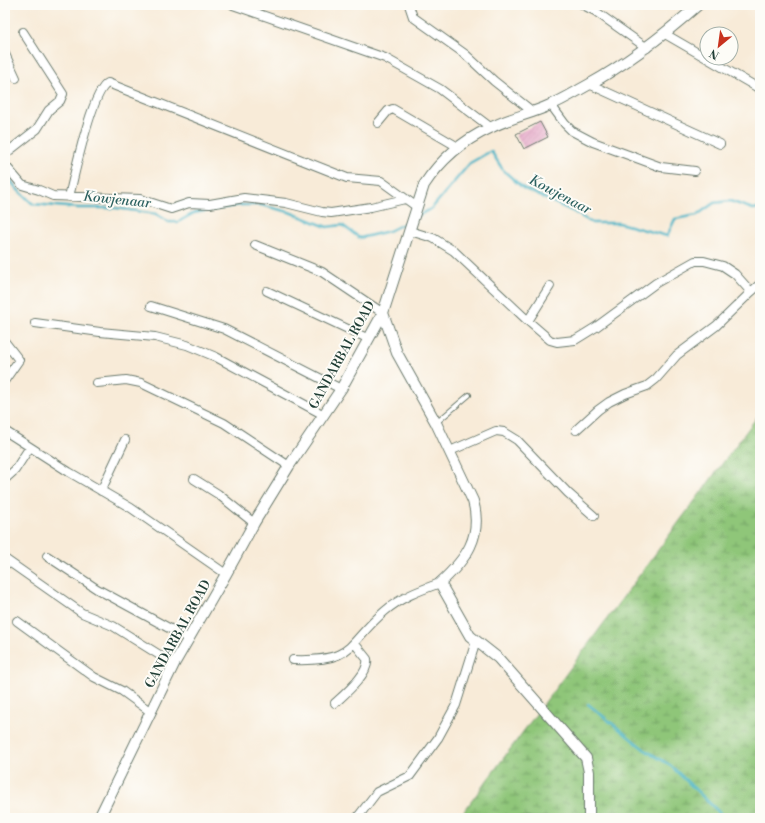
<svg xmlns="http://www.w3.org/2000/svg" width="765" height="823" viewBox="0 0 765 823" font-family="'Libre Bodoni',serif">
	<defs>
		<pattern id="wetland-marsh" width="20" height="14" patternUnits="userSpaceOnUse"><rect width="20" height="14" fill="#8fc679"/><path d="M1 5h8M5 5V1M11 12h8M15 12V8" fill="none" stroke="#74a264"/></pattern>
		<pattern id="building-hatch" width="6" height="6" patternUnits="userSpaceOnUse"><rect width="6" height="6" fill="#e39dc2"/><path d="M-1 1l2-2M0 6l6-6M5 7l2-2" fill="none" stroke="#b7819e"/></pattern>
	</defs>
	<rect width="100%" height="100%" fill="#fdfcf7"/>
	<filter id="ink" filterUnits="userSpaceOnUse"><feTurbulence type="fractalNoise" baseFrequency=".025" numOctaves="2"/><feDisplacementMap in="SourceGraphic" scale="8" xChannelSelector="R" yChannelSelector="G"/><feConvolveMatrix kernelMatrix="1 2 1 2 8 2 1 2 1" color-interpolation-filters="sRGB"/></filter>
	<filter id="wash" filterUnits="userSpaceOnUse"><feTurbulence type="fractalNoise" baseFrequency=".012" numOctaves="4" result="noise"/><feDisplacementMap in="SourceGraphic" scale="16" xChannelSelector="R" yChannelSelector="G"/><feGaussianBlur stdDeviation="0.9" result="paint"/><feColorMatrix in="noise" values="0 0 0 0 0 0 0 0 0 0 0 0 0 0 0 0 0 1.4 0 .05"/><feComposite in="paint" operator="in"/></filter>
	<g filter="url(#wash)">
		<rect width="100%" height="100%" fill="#f8ebd8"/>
		<!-- wetland -->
		<path fill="url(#wetland-marsh)" stroke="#578256" d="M760,413v405h-301z"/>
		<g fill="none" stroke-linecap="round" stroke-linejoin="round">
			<!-- stream -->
			<path stroke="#4ab5c7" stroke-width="2.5" d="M5,172l11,16 17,16 45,4h38l40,6 13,8h9l16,-9 46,-8h21l28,7 38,15 15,-2 18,13 29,-7 20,-10
				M418,216l14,-8 38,-45 21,-12 12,19 20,18 49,23 20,12h27l48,13 8,-17 22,-4 17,-12 16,-2 23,8 7,-1
				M588,704l57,46 25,15 55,53"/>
		</g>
		<g id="blocks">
			<!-- building -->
			<path fill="url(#building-hatch)" d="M540,122l8,15 -24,12 -8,-15z"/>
		</g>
	</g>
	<g filter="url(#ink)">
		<use href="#blocks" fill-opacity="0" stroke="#6b7a6d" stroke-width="1"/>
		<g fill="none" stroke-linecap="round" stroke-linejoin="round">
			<!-- service casing -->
			<g stroke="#6b7a6d" stroke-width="6">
				<path id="service" d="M436,423l33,-28"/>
			</g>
			<!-- minor casing -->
			<g stroke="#6b7a6d" stroke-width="10">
				<path id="minor" d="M233,5l152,53 55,31 50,38
					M409,5l4,12 52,37 29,27 39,31
					M583,5l12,6 52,37
					M665,34l95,55
					M5,54l11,24
					M589,84l131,60
					M551,105l14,19 7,7 21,11 68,25 34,4
					M378,123l10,-12 5,-2 65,38
					M5,154l32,-25 12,-19 11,-9 3,-7 -40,-62
					M5,165l17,20 17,5 14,6 87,3 31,10 18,-6 21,1 34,-6 42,5 36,9 9,1 40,-6 34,-8
					M69,197c5,-20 23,-107 39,-114l239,95 34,3 36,26
					M410,231l23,7 21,13 74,70 22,19 7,2 18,-2 21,-13 60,-44 39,-22h9l19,5 12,8 16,18 -35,34 -39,29 -21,24 -9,7 -22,8 -16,8 -11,8 -22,20
					M255,245l67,27 61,41
					M267,291l102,48
					M751,292l9,-8
					M151,306l73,23 117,60
					M528,321l22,-35
					M35,323l65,9 55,5 32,8 29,12 108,58
					M5,342l14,18 -14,20
					M97,383l29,-3 15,3 83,40 65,43
					M5,431l64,41 62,36 95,66
					M450,451l46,-20 8,1 13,8 51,53 26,23
					M5,479l10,-9 15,-23
					M194,479l24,15 36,29
					M101,491l24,-51
					M47,556l50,33 92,50
					M5,559l77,54 31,13 61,38
					M17,621l77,56 28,14 29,21
					M293,660c63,2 52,-15 92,-49 16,-14 36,-21 55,-28
					M335,703c10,-9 35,-30 32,-44l-12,-15
					M357,818l20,-26 33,-16 28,-38 18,-33 20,-64"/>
			</g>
			<!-- tertiary casing -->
			<g stroke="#6b7a6d" stroke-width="12">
				<path id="tertiary" d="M383,313l14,40 39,70 37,78c10,36 -7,58 -33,82l30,53 28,22 88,100 3,14v46
					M99,818l75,-154 52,-90 28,-51 35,-57 52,-77 42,-76 41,-128c17,-26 38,-44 66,-57 19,-10 41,-14 60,-23 13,-5 25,-13 38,-20 40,-22 76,-50 110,-80"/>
			</g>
			<!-- service -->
			<use href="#service" stroke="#fff" stroke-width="4"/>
			<!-- minor -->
			<use href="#minor" stroke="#fff" stroke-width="8"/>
			<!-- tertiary -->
			<use href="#tertiary" stroke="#fff" stroke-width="10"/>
		</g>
	</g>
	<g text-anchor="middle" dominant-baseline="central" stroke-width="4" stroke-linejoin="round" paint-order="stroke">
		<!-- street labels -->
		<g font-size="13" fill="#1f3d34" stroke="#fdfcf7">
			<text transform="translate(342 355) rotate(-61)">GANDARBAL ROAD</text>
			<text transform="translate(178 634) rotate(-61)">GANDARBAL ROAD</text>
		</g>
		<!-- water labels -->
		<g font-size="14" font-style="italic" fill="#2c6160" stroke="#fdfcf7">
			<text transform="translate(560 195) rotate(28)">Kowjenaar</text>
			<text transform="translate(117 200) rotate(6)">Kowjenaar</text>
		</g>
	</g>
	<!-- margin -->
	<rect width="765" height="823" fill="none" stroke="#fdfcf7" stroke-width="20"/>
	<!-- north arrow -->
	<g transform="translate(719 46) rotate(209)"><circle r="19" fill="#fdfcf7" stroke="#a4b0a9"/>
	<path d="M0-3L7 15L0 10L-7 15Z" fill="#c8321e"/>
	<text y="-6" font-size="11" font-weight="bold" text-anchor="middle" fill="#1f3d34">N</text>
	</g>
</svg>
